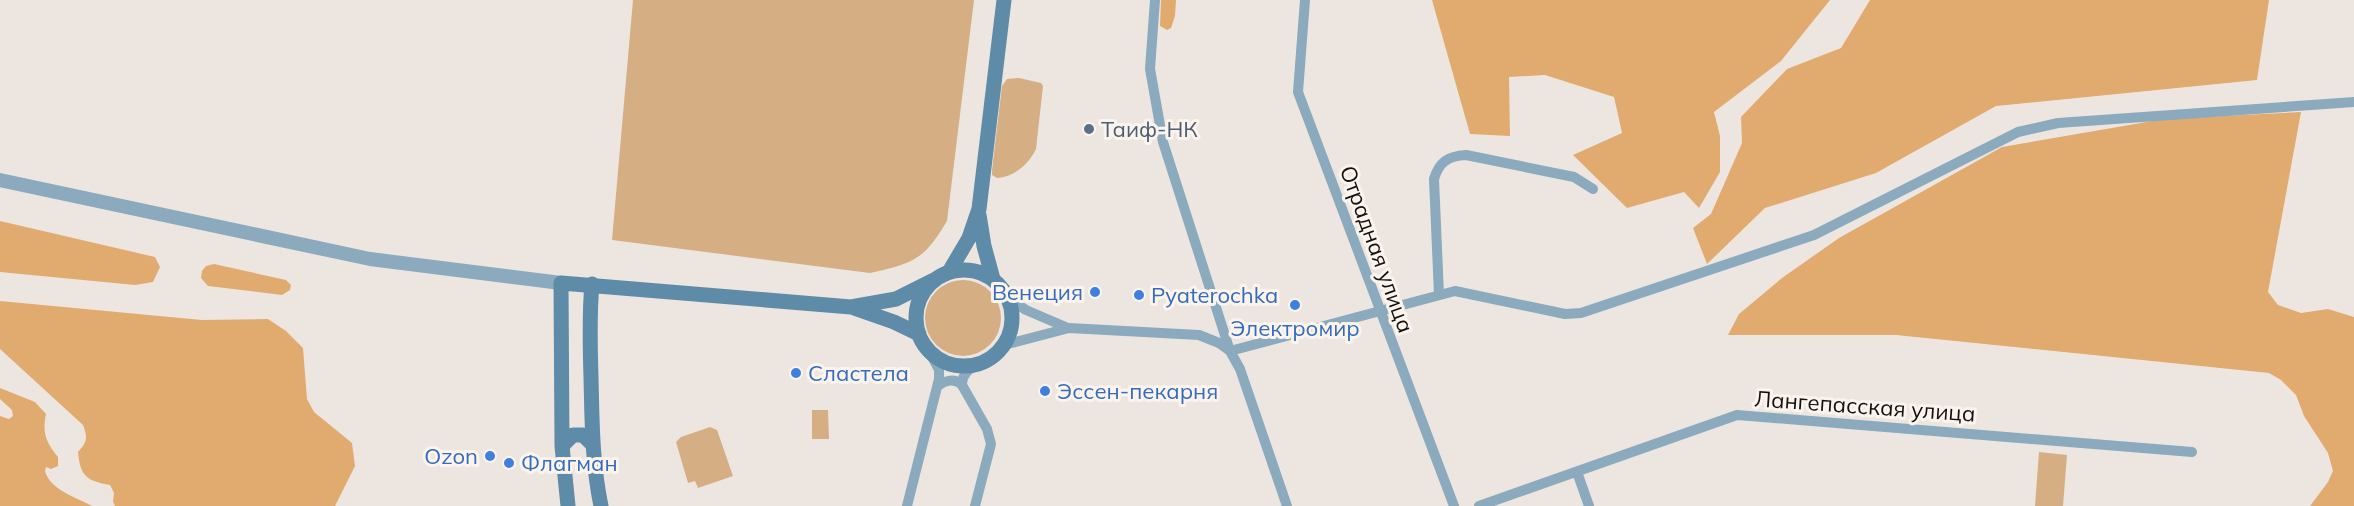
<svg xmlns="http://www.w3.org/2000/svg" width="2354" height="506" viewBox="0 0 2354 506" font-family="Mulish,sans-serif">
	<rect width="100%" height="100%" fill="#ede6e0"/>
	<!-- green -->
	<path fill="#d5ae84" d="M633,0h341l-27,221c-23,39 -33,42 -77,52l-258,-33z
		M1019,78l22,5 2,3 -7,63c-7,15 -22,28 -39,29l-5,-3v-5l10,-84 5,-7z
		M925 318a38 38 0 1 1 76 0a38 38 0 1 1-76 0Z
		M812,410h16l1,29h-17z
		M710,427l7,3 16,46 -35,12 -3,-7 -7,2 -12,-41 5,-5z
		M2039,452l28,3 -4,51h-28z"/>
	<!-- forest -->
	<path fill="#e1ab70" d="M1161,0h15l-1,16 -4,12 -4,2 -7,-4z
		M1432,0h398l-49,61 -67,51 6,24v36l-21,36 -15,-16 -57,16 -54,-53 49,-22 -8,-36 -69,-22 -36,2 1,59 -40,-2z
		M1870,0h399l-12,80 -261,26 -120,67 -111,35 -58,56 -14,-36 18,-14 31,-71 -1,-26 46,-48 54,-21z
		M2301,112l-33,180 10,13 23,8 27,-4 26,8v189h-44l18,-24 5,-11 -5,-18 -24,-37 -8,-21 -15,-15 -12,-7 -373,-38h-168l11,-21 43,-36 57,-40 163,-91 162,-28z
		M0,221l155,36 5,10 -7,15 -18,3 -135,-13z
		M214,264l72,16 5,5 -1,5 -8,5 -74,-9 -7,-8 1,-7 4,-5z
		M0,301l202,19 66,-1 18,12 17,17 4,51 7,13 38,31 3,23 -20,40h-220l-2,-4 1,-9 -4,-8c-23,-4 -30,-9 -32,-33 9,-10 10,-14 5,-27l-83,-76z
		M0,388l35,14 11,12c-4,19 0,28 12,43v9l-7,3 -5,-2 -1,4c5,19 31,26 47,35h-92v-90l9,3 4,-3 -1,-6 -12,-11z"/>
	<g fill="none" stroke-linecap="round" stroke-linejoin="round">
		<!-- minor -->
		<path stroke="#8baabe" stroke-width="10" d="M1155,0l-5,69 13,73 67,209 10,18 47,137
			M1305,0l-7,92 156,414
			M1439,295l-5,-116c5,-17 14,-23 32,-24l108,22 19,12
			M1009,299l17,11 42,18
			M1004,345l65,-17 130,7 20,8 11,8 225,-60 110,23 16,-1 233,-78 204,-103 40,-9 296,-21
			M938,386c7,-6 17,-8 24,-1
			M1577,472l12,34
			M907,506l32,-127v-9l-10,-19
			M975,506l16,-62 -4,-15 -25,-44c0,-15 13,-19 25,-25
			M1479,506l258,-91 455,37"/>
		<!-- tertiary -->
		<path stroke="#8baabe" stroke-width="14" d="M0,180l370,79 191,24"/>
		<!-- secondary -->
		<path stroke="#5d8ba8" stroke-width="15" d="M979,215l5,31 9,33
			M916 318a48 48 0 1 1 96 0a48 48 0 1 1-96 0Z
			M949,272l20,-34 10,-29 25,-209
			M592,284c-3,31 -2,62 -1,93 1,43 1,86 10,129
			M854,308l40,14 25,12
			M562,446l11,-11h10l9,9
			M568,506l-6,-60 -1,-163 290,24 45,-8 38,-19"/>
	</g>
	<!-- markers -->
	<circle fill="#5c6f8a" stroke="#faf4ed" stroke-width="2" cx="1089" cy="129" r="6"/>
	<g fill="#3f7fe0" stroke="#faf4ed" stroke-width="2">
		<circle cx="1095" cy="292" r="6"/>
		<circle cx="1139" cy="295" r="6"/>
		<circle cx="1295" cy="305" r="6"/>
		<circle cx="796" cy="373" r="6"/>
		<circle cx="1045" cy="391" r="6"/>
		<circle cx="490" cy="456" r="6"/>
		<circle cx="509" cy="463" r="6"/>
	</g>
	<g text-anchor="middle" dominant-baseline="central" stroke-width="6" stroke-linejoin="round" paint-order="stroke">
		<!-- service labels -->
		<g font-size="22" fill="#4e5e75" stroke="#faf4ed" text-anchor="start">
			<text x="1101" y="129">Таиф-НК</text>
		</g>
		<!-- street labels -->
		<g font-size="22" fill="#14110f" stroke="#faf4ed">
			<text transform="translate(1377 249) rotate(70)">Отрадная улица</text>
			<text transform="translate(1865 406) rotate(4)">Лангепасская улица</text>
		</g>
		<!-- shop labels -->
		<g font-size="22" fill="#366cbe" stroke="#faf4ed" text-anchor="start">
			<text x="1083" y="292" text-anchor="end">Венеция</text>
			<text x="1151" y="295">Pyaterochka</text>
			<text x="1295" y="328" text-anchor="middle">Электромир</text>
			<text x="808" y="373">Сластела</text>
			<text x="1057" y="391">Эссен-пекарня</text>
			<text x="478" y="456" text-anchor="end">Ozon</text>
			<text x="521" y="463">Флагман</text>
		</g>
	</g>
</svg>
